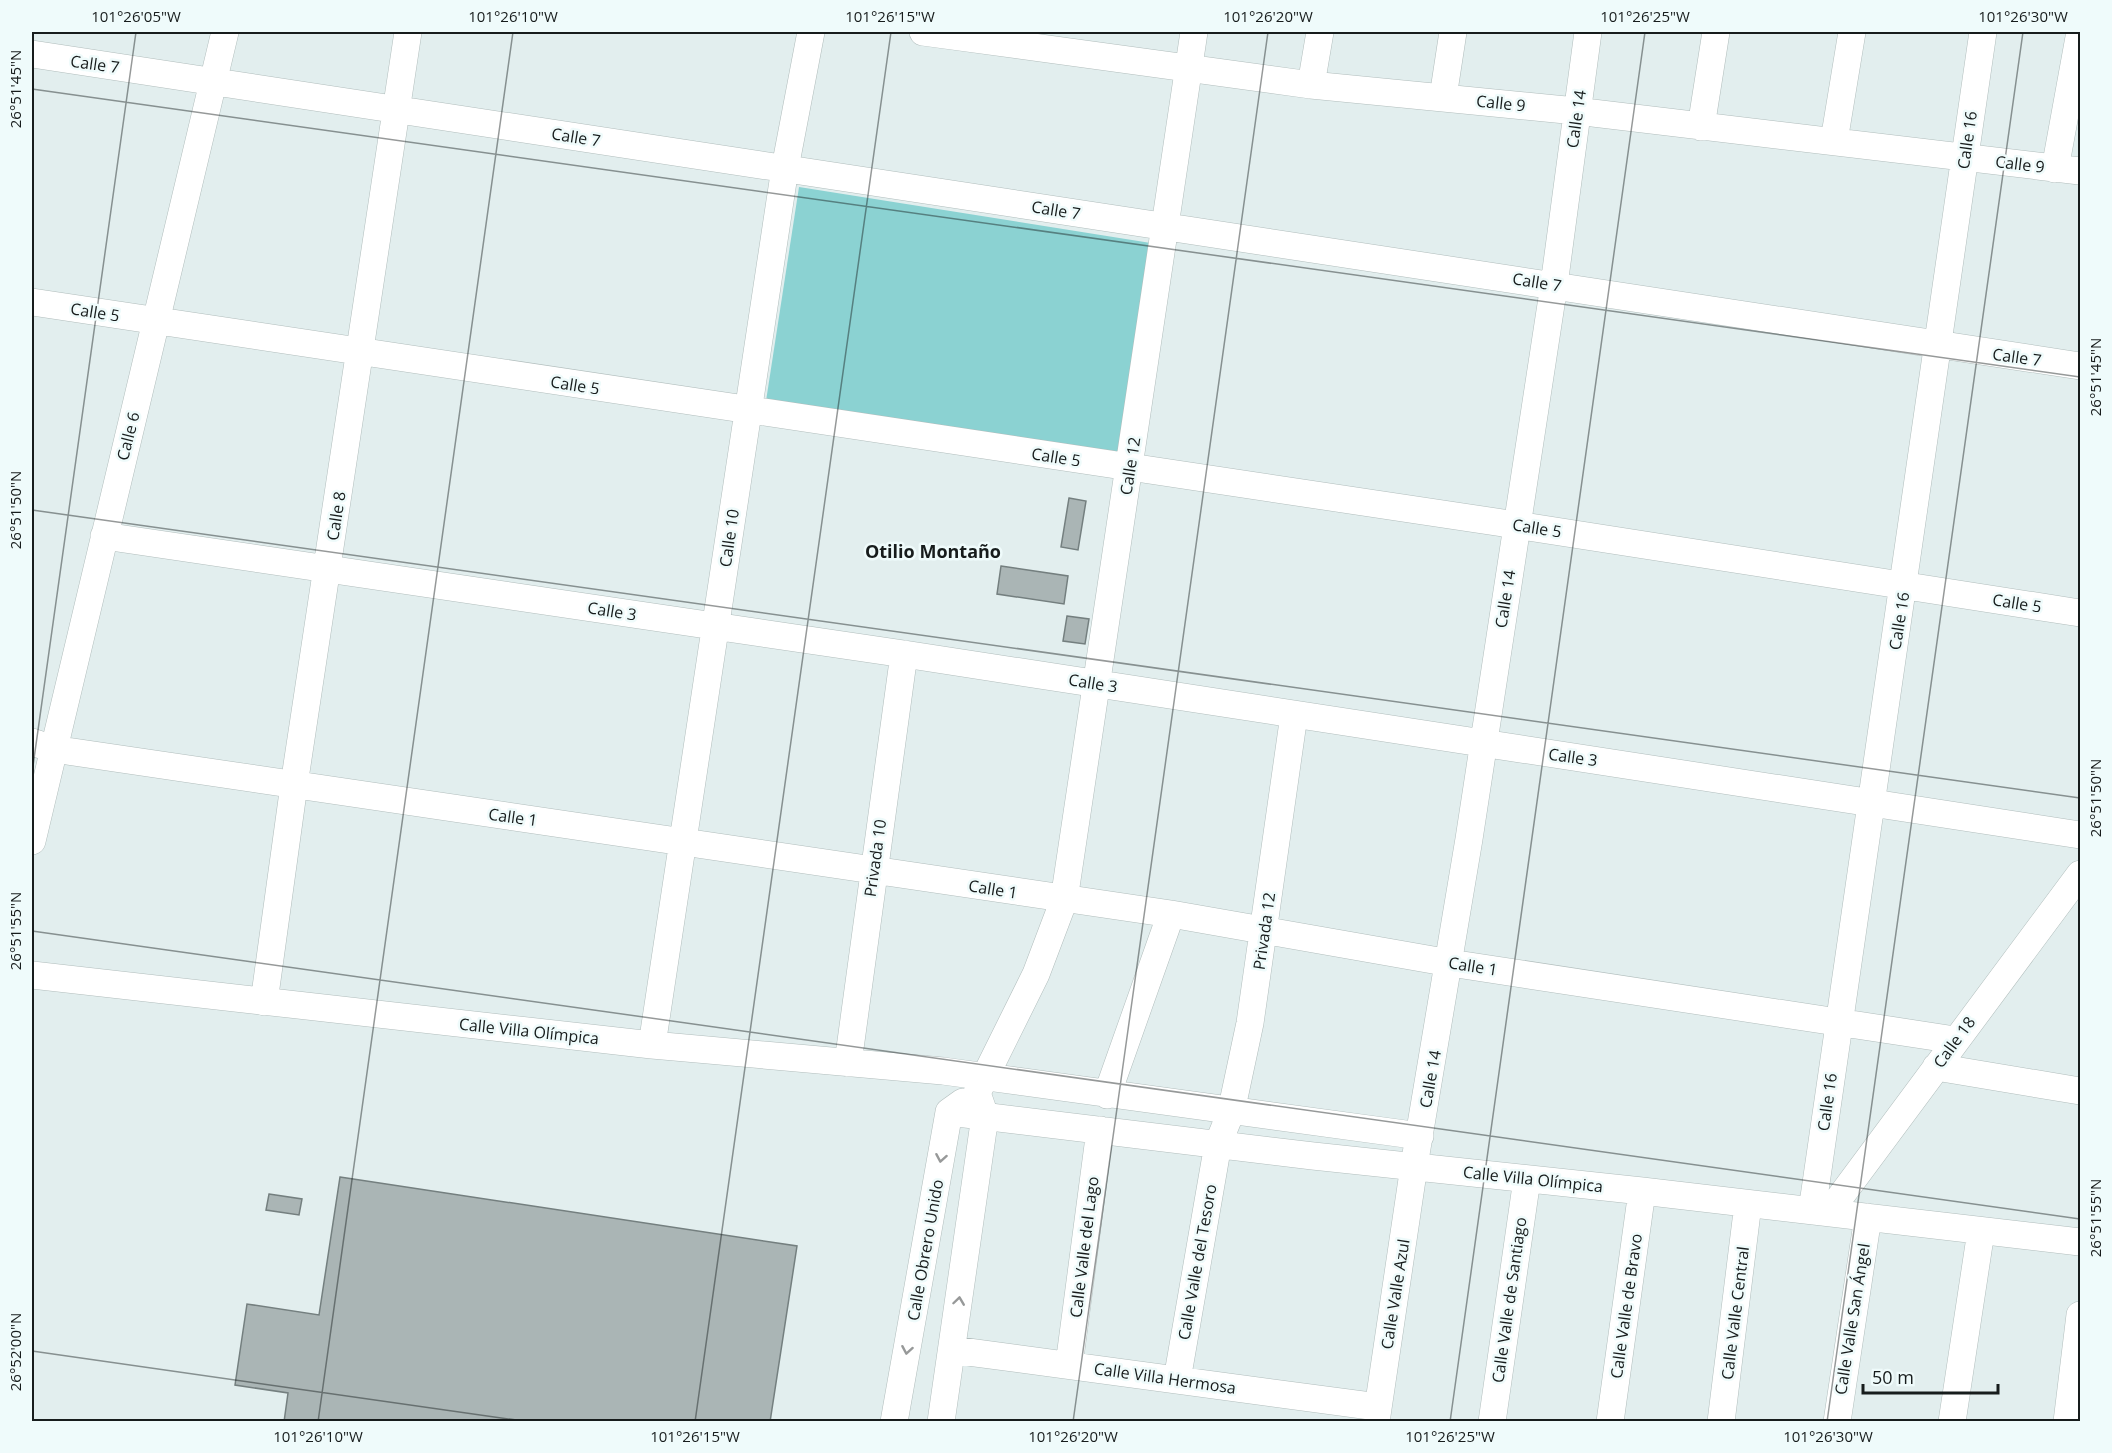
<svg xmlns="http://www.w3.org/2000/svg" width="2112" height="1453" viewBox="0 0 2112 1453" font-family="'Open Sans',sans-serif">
	<rect width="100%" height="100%" fill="#e2eeee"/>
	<!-- green -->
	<path fill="#8bd2d2" d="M799,187l358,57 -34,213 -357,-56z"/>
	<!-- building -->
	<path fill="#aab5b5" stroke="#747f7f" stroke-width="1.5" d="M1069,498l17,3 -8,49 -17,-3z
		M1001,566l67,10 -4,28 -67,-10z
		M1067,616l22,3 -4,25 -22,-3z
		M340,1177l457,69 -27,176h-486l4,-29 -53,-8 12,-81 72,11z
		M269,1194l33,5 -3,16 -33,-5z"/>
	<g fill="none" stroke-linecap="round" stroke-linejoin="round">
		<!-- minor casing -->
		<g stroke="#b1bdbc" stroke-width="28">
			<path id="minor" d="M923,32l388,53 265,26 504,60
				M32,54l2048,312
				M1311,85l9,-53
				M1443,97l10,-65
				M1701,127l15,-95
				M1834,141l18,-109
				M2055,169l25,-137
				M32,302l1484,223 564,88
				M104,536l800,118 1176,181
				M32,742l21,7 1118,165 279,49 505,77
				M32,841l193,-809
				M32,975l620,70 291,26 477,65
				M264,1002l30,-217 114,-753
				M652,1045l133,-877 26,-136
				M848,1063l56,-409
				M1936,1067l144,24
				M1107,1095l64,-181
				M949,1112l364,44 329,35 438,51
				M1812,1211l171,-1179
				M1829,1212l251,-338
				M953,1350l425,57
				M1069,1365l31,-235
				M1177,1380l41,-236 13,-32 19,-89 44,-308
				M894,1422l55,-310 14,-10
				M941,1422l44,-306 -8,-23 59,-119 28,-74 130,-868
				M1376,1422l38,-256 55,-327 85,-554 34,-253
				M1492,1422l35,-243
				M1610,1422l32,-231
				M1721,1422l27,-218
				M1837,1422l31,-205
				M1952,1422l29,-191
				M2067,1422l13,-107"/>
		</g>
		<!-- minor -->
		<use href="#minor" stroke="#fff" stroke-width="27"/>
	</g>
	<!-- one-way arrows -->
	<defs><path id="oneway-chevron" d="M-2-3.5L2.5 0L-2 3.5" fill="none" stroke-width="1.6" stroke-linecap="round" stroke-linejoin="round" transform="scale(1.5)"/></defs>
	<g stroke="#979999">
		<use href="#oneway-chevron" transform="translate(941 1158) rotate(100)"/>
		<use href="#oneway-chevron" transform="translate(959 1301) rotate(-82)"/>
		<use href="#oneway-chevron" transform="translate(907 1350) rotate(100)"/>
	</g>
	<!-- ticks -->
	<path fill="none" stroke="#171c1c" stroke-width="1.5" stroke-opacity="0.45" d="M32,89l2048,288M32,510l2048,288M32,773l104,-741M32,931l2048,288M32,1351l498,71M318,1422l195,-1390M695,1422l196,-1390M1073,1422l195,-1390M1450,1422l195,-1390M1827,1422l196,-1390"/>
	<g text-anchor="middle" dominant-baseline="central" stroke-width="5" stroke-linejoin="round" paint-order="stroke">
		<!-- street labels -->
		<g font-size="16" fill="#171c1c" stroke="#effbfb">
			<text transform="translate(95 64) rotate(8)">Calle 7</text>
			<text transform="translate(1501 103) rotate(6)">Calle 9</text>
			<text transform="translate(1576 119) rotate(-82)">Calle 14</text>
			<text transform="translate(576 137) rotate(9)">Calle 7</text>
			<text transform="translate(1967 140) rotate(-82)">Calle 16</text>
			<text transform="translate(2020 164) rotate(7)">Calle 9</text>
			<text transform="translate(1056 210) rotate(9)">Calle 7</text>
			<text transform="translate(1537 282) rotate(9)">Calle 7</text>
			<text transform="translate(95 312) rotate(9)">Calle 5</text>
			<text transform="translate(2017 357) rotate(8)">Calle 7</text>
			<text transform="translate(575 385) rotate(9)">Calle 5</text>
			<text transform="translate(128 436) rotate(-76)">Calle 6</text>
			<text transform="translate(1056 457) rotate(9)">Calle 5</text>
			<text transform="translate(1130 466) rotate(-81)">Calle 12</text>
			<text transform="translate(336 516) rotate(-81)">Calle 8</text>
			<text transform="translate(1537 528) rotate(9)">Calle 5</text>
			<text transform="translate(729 538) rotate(-82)">Calle 10</text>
			<text transform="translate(1505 599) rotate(-81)">Calle 14</text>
			<text transform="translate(2017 603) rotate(9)">Calle 5</text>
			<text transform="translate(612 611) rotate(9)">Calle 3</text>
			<text transform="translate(1899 621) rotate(-81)">Calle 16</text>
			<text transform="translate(1093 683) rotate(9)">Calle 3</text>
			<text transform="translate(1573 757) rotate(8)">Calle 3</text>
			<text transform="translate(513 817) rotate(8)">Calle 1</text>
			<text transform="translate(875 858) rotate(-82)">Privada 10</text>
			<text transform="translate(993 889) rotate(9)">Calle 1</text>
			<text transform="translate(1264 931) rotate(-82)">Privada 12</text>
			<text transform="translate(1473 966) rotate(9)">Calle 1</text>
			<text transform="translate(529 1031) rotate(6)">Calle Villa Olímpica</text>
			<text transform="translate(1954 1042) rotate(-54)">Calle 18</text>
			<text transform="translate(1430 1079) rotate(-80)">Calle 14</text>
			<text transform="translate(1827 1102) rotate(-82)">Calle 16</text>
			<text transform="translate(1533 1179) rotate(6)">Calle Villa Olímpica</text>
			<text transform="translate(1084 1247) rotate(-83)">Calle Valle del Lago</text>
			<text transform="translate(925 1250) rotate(-80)">Calle Obrero Unido</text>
			<text transform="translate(1197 1262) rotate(-80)">Calle Valle del Tesoro</text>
			<text transform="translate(1395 1294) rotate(-81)">Calle Valle Azul</text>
			<text transform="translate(1509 1300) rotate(-82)">Calle Valle de Santiago</text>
			<text transform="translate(1626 1306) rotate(-82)">Calle Valle de Bravo</text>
			<text transform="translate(1735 1313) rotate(-83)">Calle Valle Central</text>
			<text transform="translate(1852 1319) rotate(-81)">Calle Valle San Ángel</text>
			<text transform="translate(1165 1378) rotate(8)">Calle Villa Hermosa</text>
		</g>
		<!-- neighbourhood labels -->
		<g font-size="18" font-weight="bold" fill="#171c1c" stroke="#effbfb">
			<text x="933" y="551">Otilio Montaño</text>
		</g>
	</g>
	<!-- border -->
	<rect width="2112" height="1453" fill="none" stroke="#effbfb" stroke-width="66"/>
	<!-- scale -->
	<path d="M1863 1384v9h135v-9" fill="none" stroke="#171c1c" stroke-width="3"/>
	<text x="1872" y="1384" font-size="18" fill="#171c1c" stroke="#effbfb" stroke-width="4.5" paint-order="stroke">50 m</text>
	<rect x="33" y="33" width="2046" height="1387" fill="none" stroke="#171c1c" stroke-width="2"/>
	<g font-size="15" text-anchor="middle" fill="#171c1c">
		<text x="136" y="22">101°26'05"W</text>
		<text x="513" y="22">101°26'10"W</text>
		<text x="890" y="22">101°26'15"W</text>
		<text x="1268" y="22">101°26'20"W</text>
		<text x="1645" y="22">101°26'25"W</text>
		<text x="2023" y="22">101°26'30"W</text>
		<text transform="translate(16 89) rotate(-90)" y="5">26°51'45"N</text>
		<text transform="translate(2096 377) rotate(-90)" y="5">26°51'45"N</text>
		<text transform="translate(16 510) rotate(-90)" y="5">26°51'50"N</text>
		<text transform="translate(2096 798) rotate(-90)" y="5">26°51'50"N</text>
		<text transform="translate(16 931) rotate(-90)" y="5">26°51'55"N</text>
		<text transform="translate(2096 1218) rotate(-90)" y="5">26°51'55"N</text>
		<text transform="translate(16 1352) rotate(-90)" y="5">26°52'00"N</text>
		<text x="318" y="1442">101°26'10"W</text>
		<text x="695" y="1442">101°26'15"W</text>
		<text x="1073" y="1442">101°26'20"W</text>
		<text x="1450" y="1442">101°26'25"W</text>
		<text x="1828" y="1442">101°26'30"W</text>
	</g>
</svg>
